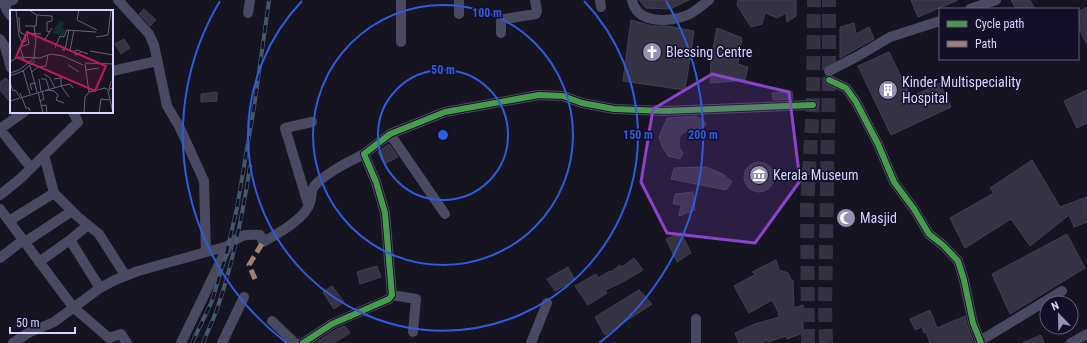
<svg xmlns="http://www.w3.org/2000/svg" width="1087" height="343" viewBox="0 0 1087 343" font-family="'Roboto Condensed',sans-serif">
	<rect width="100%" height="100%" fill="#161421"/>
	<!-- building -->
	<path fill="#343243" stroke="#433f54" d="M639,0h50l-19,9 -24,-1z
		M738,0h58v16l-9,6 -1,-9 -9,5 -12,-5 -3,11 -11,3 -14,-22z
		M911,0h47l-40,17z
		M1011,0h19l5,9h-19z
		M1087,7v37l-9,-17v-15z
		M144,9l12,11 -6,6 -11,-12z
		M631,20l21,6h15l27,5 -9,59 -62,-9z
		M854,23l2,11 13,-7 5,12 -34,19v-31z
		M717,28l25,10 -4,26 10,3 -3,13 -35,3 1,-25z
		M124,39l6,9 -9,6 -6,-10z
		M889,52l22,45 29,-14 11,24 -60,28 -33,-69z
		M6,78l5,7v18l-11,-13v-8z
		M1087,90v33l-10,5 -13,-27z
		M792,91l1,8 -20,1 -1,-7z
		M217,92v9l-16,1v-8z
		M697,116l9,7 -4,7 -15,1 -5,3 -3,4v9l4,6 -3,6 -12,-3 -6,-10 -3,-9 8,-19z
		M389,144l9,13 -14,7 -6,-12z
		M1032,160l28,47 27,-10v25l-13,5 -5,-12 -39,31 -19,-27 -46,29 -15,-30 44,-25 -4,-5z
		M744 177a15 15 0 1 1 30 0a15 15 0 1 1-30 0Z
		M706,167l17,7 9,8 -6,8 -55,-11 3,-11z
		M693,192l2,18 -16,6 2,-11 -8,-1 2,-10z
		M681,233l10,20 -14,9 -11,-23z
		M1067,234l18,34 -75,46 -18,-40z
		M634,258l9,12 -22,13 -16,7 2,3 -19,12 -13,-19 21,-12 2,4 12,-7 1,1 9,-7 2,2z
		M776,260l3,10 9,3 3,7h2l1,28 9,-3v28l-16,6 -1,-3 -18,6 -1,-1 -7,2h-21l-4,-10 20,-9 24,-7 -1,-3h1l-7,-14 -23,13 -15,-27 22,-12 -4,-2z
		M377,266l4,11 -21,7 -3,-12z
		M568,267l7,13 -20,11 -8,-12z
		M332,286l12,16 -10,7 -11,-17z
		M639,290l13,14 -47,31 -10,-18z
		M930,310l7,18 28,-12 2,9 7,18h-44l-4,-11 -2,1 -2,-6 -7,3 -5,-11z
		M345,326l5,7 -16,10h-19l20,-13z
		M1041,335l3,8h-22z"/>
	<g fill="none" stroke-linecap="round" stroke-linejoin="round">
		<!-- highway-tunnel -->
		<path stroke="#333142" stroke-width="14" stroke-dasharray="14 7" stroke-linecap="butt" d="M808,343l-1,-137 6,-101 1,-105
			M826,343l-1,-36 4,-236v-71"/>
		<!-- minor -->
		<path stroke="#4a4962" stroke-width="10" d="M118,0l31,34 5,11 13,61 12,20 25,55 2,71
			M459,0v14
			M600,0l1,7
			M632,0c5,24 35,22 53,16 8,-2 17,-11 24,-16
			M970,9l26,-9
			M248,13l2,-13
			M11,16l-5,-7 -2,-6 9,-3
			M501,33v-12l3,-2 32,-5 1,-3 -2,-11
			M0,39l5,8 6,21
			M401,42v-42
			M112,71l45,-10
			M829,71l29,-15 32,-19 50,-16
			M829,80l17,8 10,14 22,42 16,38 20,27 15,25 15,12 14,15 6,19 9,43 8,20
			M0,129l31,39
			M0,129l24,-17
			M390,134l55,80
			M54,193l23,23 22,18 26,41
			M0,195l20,-16 58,-57 -5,-10
			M308,204l-23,-76 27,-6
			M0,209l73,98 36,31 12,-4 6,9
			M9,221l45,-28 -10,-38
			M70,240l18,-15
			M25,242l47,-31
			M0,258l23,-18
			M39,262l31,-22 30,48
			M392,295l24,4 -3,33
			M696,319v24
			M272,321l23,22
			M980,341l82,-50
			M13,343l15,-10 26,-11 46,-34 15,-8 23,-9 90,-25
			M181,343l47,-97c12,-11 16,-12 32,-11l3,7c14,-8 42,-23 47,-39 3,-8 -1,-12 7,-20 13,-12 31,-21 47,-29
			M222,343l22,-46
			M303,343l29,-19 57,-25 3,-4 -7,-82 -9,-31 -12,-28 26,-20 55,-22 94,-17 24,1 19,7 32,6 50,2 149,-6
			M531,343l16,-40
			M1071,343l16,-9"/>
		<!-- rail casing -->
		<g stroke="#43596b" stroke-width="4">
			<path id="rail" d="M192,343l20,-42 15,-50 10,-43 18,-107 14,-101
				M203,343c5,-13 12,-26 16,-40 15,-44 24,-90 31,-137"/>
		</g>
		<!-- rail -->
		<use href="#rail" stroke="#130f26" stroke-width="2.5" stroke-dasharray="8" stroke-linecap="butt"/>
		<!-- quiet -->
		<path stroke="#9e8076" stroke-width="5" stroke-dasharray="10 5" stroke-linecap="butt" d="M255,279l-6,-14 14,-23"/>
		<!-- cycleway casing -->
		<g stroke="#130f26" stroke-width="8">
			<path id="cycleway" d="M829,80l17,8 10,14 22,42 16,38 20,27 15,25 15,12 14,15 6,19 9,43 8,20
				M303,343l29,-19 57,-25 3,-4 -7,-82 -9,-31 -12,-28 26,-20 55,-22 94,-17 24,1 19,7 32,6 50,2 149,-6"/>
		</g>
		<!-- cycleway -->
		<use href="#cycleway" stroke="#469c4c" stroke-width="6"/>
	</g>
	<!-- marked area -->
	<path fill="#8945c9" fill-opacity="0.2" stroke="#8945c9" stroke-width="3" stroke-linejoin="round" d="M712,74l77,18 11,89 -45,62 -88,-10 -26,-51 12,-73z"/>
	<!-- distance rings -->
	<g fill="none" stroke="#305bdc" stroke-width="2">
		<circle cx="443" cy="135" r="65"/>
		<circle cx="443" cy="135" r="130"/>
		<path d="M584 1A195 195 0 1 1 302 1"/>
		<path d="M287 343A260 260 0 0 1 220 1M666 1A260 260 0 0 1 599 343"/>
	</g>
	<!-- icons -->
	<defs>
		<g id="church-disc" transform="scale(1)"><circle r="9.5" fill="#9591b1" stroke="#130f26"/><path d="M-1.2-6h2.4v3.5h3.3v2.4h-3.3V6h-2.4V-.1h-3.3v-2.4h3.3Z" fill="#fff"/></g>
		<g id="building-disc" transform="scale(1)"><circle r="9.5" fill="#9591b1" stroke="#130f26"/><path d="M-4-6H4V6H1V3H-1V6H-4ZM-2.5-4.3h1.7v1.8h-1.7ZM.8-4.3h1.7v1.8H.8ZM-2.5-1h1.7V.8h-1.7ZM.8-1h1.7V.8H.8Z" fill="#fff"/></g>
		<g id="museum-disc" transform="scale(1)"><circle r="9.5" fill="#9591b1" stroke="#130f26"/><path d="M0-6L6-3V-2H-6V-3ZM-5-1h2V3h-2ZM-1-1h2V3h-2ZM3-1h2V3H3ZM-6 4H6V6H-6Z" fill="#fff"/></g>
		<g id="mosque-disc" transform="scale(1)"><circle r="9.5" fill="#9591b1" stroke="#130f26"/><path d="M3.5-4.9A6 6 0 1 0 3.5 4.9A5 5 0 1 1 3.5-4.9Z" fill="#fff"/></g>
	</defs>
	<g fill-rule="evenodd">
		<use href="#church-disc" x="652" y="52"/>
		<use href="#building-disc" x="888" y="90"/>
		<use href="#museum-disc" x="759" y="175"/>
		<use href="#mosque-disc" x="846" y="218"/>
	</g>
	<g text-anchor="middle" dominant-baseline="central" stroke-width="3" stroke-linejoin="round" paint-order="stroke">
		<!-- poi labels -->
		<g font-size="14" fill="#d9d4ff" stroke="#130f26" text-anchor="start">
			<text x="666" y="52">Blessing Centre</text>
			<text x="902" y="82">Kinder Multispeciality<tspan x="902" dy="16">Hospital</tspan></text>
			<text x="773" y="175">Kerala Museum</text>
			<text x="860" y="218">Masjid</text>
		</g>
	</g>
	<!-- overview -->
	<g transform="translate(10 10)">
		<rect width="103" height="103" fill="#161421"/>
		<path d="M49,11l6,1 -3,6 4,2 -2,6 -12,-3z" fill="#132c2d"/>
		<path fill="none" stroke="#64617a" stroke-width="1" d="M6,0l3,26 4,9M19,0l8,5 15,1v5l-5,1v9l3,1M69,0l-2,10 20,10M9,7l1,15 5,3 1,6 -3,1M15,16h11l1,-11M86,27l12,-2 3,-25M34,31l8,-13M45,38l5,-12 4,1 3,-7 29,2M52,40h3l4,-20M60,41l4,-21M80,41l23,4M71,42l-5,3 -3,-3 4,-2 11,4M24,47l2,-17 -2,-14M0,52l8,-5 22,1 8,-3M19,53l-5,-3 -4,-13 9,-3 -2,-11 14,1M75,53l28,1M75,54l4,28M58,55l11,7M20,56l7,26M13,60l7,24M76,60l13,-2M22,62l6,-5 8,-1 2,-11 3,-1 12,2 20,9M0,63l9,-3 17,-13M34,64l6,4 5,10M0,66l13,-5 12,-10M29,69l2,12M31,69h5l3,10M44,69l7,-1v8l9,-2 3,4M101,71l-2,8 4,-1M0,72l3,9 2,-1 5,7M22,80l-2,-6 6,-1M36,80l8,1 4,4 -2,5 8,3M98,81l5,22M28,82l5,21M10,83l6,15h3l1,3M0,91l51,-15 8,11M30,91l4,-2 -2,-8M31,96l5,-1 1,8M74,103l1,-16 4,-5 16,-4 5,3M89,103l2,-14 8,1"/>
		<path fill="#c2185b" fill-opacity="0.15" stroke="#c2185b" stroke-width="2" d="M17,22l79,34 -11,25 -79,-34z"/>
		<rect width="103" height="103" fill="none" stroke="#d9d4ff" stroke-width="2"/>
	</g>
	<circle cx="443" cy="135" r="6" fill="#305bdc" stroke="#130f26" stroke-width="2"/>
	<g font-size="12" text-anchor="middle" font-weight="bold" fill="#305bdc" stroke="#130f26" stroke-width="3" stroke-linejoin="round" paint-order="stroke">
		<text x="487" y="17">100 m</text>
		<text x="443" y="74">50 m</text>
		<text x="638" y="139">150 m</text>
		<text x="703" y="139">200 m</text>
	</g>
	<!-- legend -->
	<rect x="939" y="8" width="140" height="52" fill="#130f26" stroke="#625e7d"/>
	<rect x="947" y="21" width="20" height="6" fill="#469c4c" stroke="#625e7d"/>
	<text x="975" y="28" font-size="12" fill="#d9d4ff">Cycle path</text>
	<rect x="947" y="41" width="20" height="6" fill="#9e8076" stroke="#625e7d"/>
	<text x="975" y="48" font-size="12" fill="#d9d4ff">Path</text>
	<!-- north arrow -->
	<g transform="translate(1059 315) rotate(337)"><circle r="19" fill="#130f26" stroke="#625e7d"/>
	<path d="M0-3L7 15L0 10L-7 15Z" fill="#9591b1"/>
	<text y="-6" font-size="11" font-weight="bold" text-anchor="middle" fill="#d9d4ff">N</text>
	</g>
	<!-- scale -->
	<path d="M10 327v6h65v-6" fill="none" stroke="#d9d4ff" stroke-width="2"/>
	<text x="16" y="327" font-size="12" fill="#d9d4ff" stroke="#130f26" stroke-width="3" paint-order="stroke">50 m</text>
</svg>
